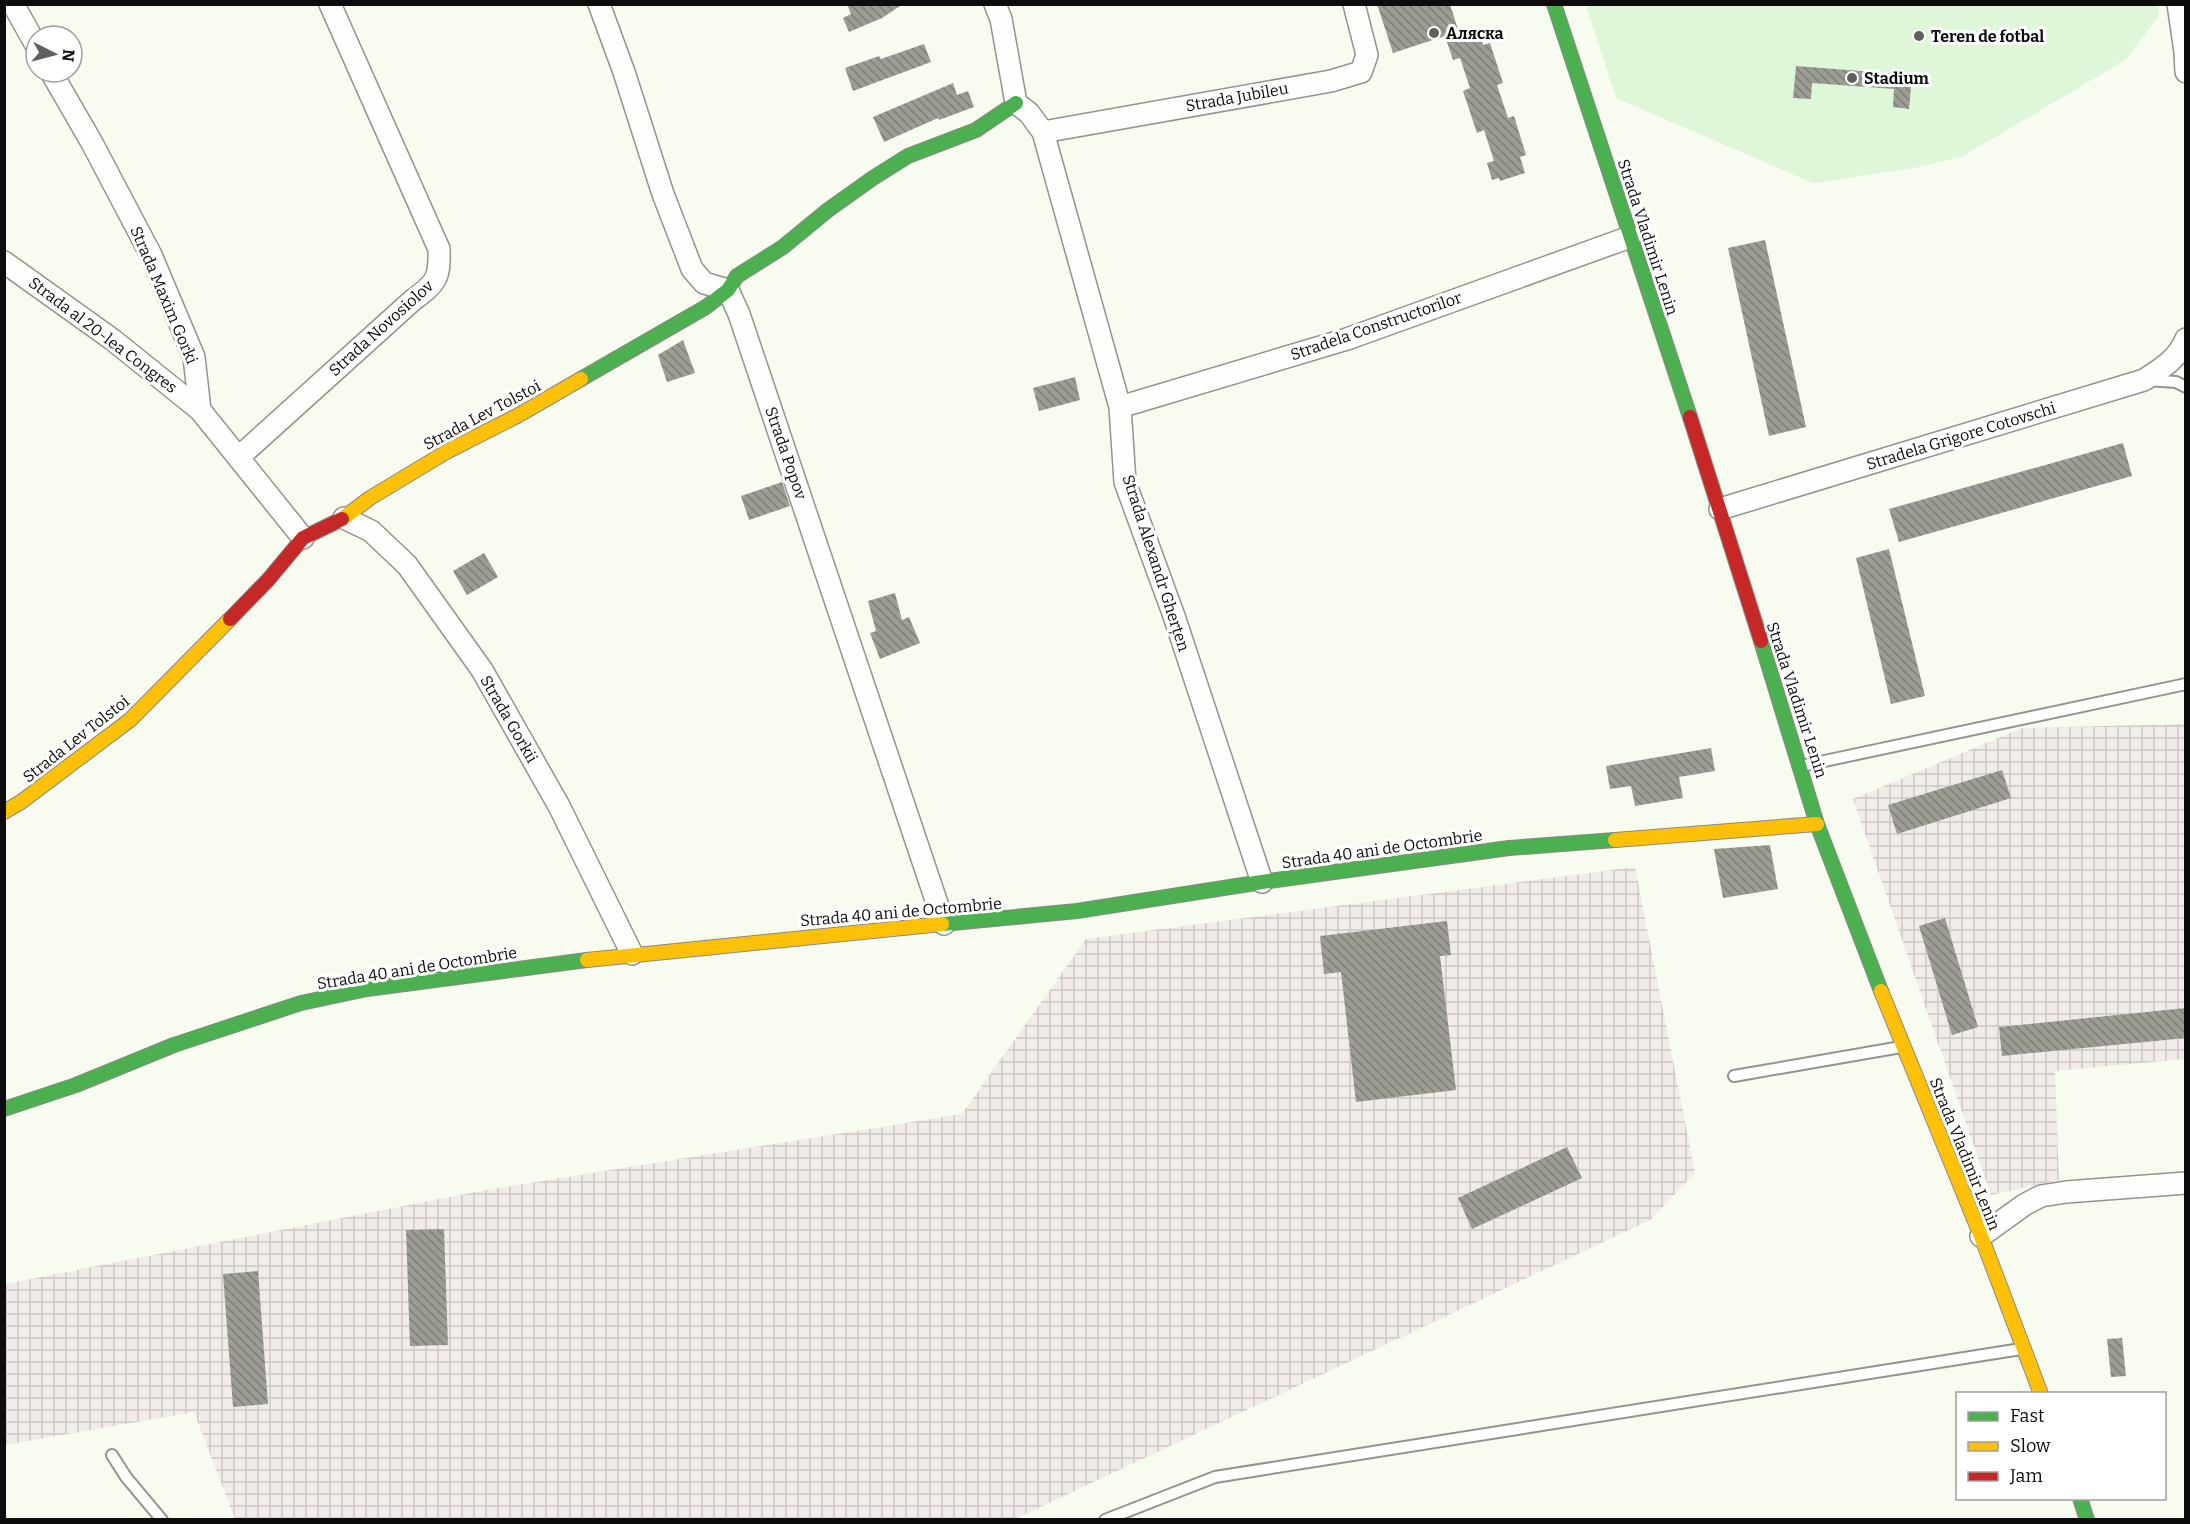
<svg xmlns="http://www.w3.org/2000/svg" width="2190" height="1524" viewBox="0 0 2190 1524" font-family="Bitter,serif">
	<defs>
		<pattern id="industrial-grid" width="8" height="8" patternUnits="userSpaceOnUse" patternTransform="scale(1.5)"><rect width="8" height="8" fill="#f1ecea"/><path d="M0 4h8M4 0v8" fill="none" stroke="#cdc9c8"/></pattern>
		<pattern id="building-back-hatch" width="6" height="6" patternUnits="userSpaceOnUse" patternTransform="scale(1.5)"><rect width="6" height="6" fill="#9c9e96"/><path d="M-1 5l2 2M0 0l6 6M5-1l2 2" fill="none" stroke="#7e7f79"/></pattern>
	</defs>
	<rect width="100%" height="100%" fill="#f7fbf0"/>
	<!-- industrial -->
	<path fill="url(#industrial-grid)" d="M2185,724v335l-130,12 4,109 -68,15 -138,-396 169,-71z
		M1635,867l60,306 -45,47 -635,299h-780l-41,-107 -189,33v-161l481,-94 476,-76 124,-175z"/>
	<!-- pitch -->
	<path fill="#ddf7d8" d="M2157,4l2,11 -32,44 -164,97 -49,12 -101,15 -197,-85 -30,-93z"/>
	<!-- building -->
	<path fill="url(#building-back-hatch)" d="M847,4h56l-21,14 -33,14 -6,-14 8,-4z
		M1377,4h73l10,32 19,-6 4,15 7,-2 13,40 -6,2 11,33 6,-2 12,39 -6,2 5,16 -25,8 -1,-3 -7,2 -5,-17 7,-2 -10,-31 -7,3 -14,-42 7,-3 -10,-30 -7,2 -8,-24 -52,17z
		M924,44l7,18 -78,29 -8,-23 34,-12 2,3z
		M1796,66l116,9 -3,34 -16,-2 1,-18 -82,-6 -1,16 -18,-1z
		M953,83l4,12 11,-4 6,16 -35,13 -1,-2 -54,24 -11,-25z
		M1765,240l41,187 -37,9 -41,-188z
		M683,340l12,33 -28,9 -9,-27z
		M1075,377l5,23 -41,11 -6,-23z
		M2123,443l9,33 -233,66 -10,-33z
		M782,482l8,24 -41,14 -8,-24z
		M1889,549l36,147 -34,8 -35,-146z
		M484,553l14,24 -31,18 -14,-24z
		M895,593l7,27 7,-3 11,26 -40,16 -10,-26 6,-2 -8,-30z
		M1711,748l4,23 -36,6 4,21 -48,8 -4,-20 -21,3 -4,-23z
		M2002,770l9,28 -114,36 -9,-29z
		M1770,845l8,44 -55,9 -9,-49z
		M1945,918l33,109 -26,8 -33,-109z
		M1447,921l4,34 -11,1 16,134 -100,12 -15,-130 -17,2 -4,-38z
		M2186,1008v30l-184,18 -3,-29z
		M1567,1147l15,31 -110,51 -14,-31z
		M444,1229l4,116 -38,1 -4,-116z
		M258,1271l10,133 -35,3 -10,-133z
		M2122,1338l4,38 -15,1 -4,-38z"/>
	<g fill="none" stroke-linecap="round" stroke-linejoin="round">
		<!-- lane casing -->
		<g stroke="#92948f" stroke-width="14">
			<path id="lane" d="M2147,380l29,2 10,5
				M1801,766l385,-82
				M1734,1076l167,-29
				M112,1455l14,22 36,43
				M1105,1520l110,-43 806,-128"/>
		</g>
		<!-- street casing -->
		<g stroke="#92948f" stroke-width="24">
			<path id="street" d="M13,4l23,41
				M599,4l25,68 39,122 29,75 12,14 24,7 11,24 205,610
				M995,4l6,15 15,84 13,10 14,19 77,275 5,75 49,134 88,266
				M2178,4l7,48 1,20
				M51,72l41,71 59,112 43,102 6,53 103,128
				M1043,132l288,-51 30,-9 6,-17 -13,-51
				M4,262l109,78 87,70
				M1120,407l227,-68 283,-102
				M239,457l174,-157c23,-17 27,-21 26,-51l-109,-245
				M1720,509l424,-129c17,-11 34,-21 42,-41
				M344,518l27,13 36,34 75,105 77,136 73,148
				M1981,1236l43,-31 17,-9 25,-4 120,-9"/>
		</g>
		<!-- fast casing -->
		<g stroke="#888a85" stroke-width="16">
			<path id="fast" d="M1554,4l136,413
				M581,379l125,-72 22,-17 9,-14 46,-29 45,-37 45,-32 35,-22 68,-26 40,-27
				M1761,641l56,183 64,167
				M942,924l135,-13 185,-29 247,-34 106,-8
				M4,1109l72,-24 98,-40 127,-42 66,-14 220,-29
				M2080,1498l7,22"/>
		</g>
		<!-- slow casing -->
		<g stroke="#888a85" stroke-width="16">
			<path id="slow" d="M342,519l28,-21 78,-47 69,-35 64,-37
				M4,812l17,-10 109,-82 100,-101
				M1615,840l202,-16
				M587,960l355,-36
				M1881,991l100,245 60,158"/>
		</g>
		<!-- jam casing -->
		<g stroke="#888a85" stroke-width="16">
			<path id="jam" d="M1690,417l71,224
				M230,619l38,-39 35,-42 39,-19"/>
		</g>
		<!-- lane -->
		<use href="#lane" stroke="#fefefd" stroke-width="10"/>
		<!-- street -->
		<use href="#street" stroke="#fefefd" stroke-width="21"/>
		<!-- fast -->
		<use href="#fast" stroke="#4caf50" stroke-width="14"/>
		<!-- slow -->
		<use href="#slow" stroke="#ffc107" stroke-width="14"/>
		<!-- jam -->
		<use href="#jam" stroke="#c62828" stroke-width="14"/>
	</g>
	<!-- markers -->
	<g fill="#5e605c" stroke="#fff" stroke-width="2">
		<circle cx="1434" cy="33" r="6"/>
		<circle cx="1919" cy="36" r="6"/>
		<circle cx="1852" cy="78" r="6"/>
	</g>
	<g text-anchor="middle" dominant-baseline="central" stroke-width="6" stroke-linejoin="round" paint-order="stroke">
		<!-- poi labels -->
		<g font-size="16" font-weight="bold" fill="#0c0c0c" stroke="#fff" text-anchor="start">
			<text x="1446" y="33">Аляска</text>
			<text x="1931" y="36">Teren de fotbal</text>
			<text x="1864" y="78">Stadium</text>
		</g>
		<!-- street labels -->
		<g font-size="16" fill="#0c0c0c" stroke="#fff">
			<text transform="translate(1237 97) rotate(-10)">Strada Jubileu</text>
			<text transform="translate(1648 237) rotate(72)">Strada Vladimir Lenin</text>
			<text transform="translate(164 295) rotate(67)">Strada Maxim Gorki</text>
			<text transform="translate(1376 326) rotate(-19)">Stradela Constructorilor</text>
			<text transform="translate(381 328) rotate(-42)">Strada Novosiolov</text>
			<text transform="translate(103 335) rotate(37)">Strada al 20-lea Congres</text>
			<text transform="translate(482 415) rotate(-28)">Strada Lev Tolstoi</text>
			<text transform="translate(1961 436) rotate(-17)">Stradela Grigore Cotovschi</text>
			<text transform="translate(786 453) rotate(71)">Strada Popov</text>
			<text transform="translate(1156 563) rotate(72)">Strada Alexandr Gherțen</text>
			<text transform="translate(1797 700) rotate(72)">Strada Vladimir Lenin</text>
			<text transform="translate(509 719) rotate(60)">Strada Gorkii</text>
			<text transform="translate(76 739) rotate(-38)">Strada Lev Tolstoi</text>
			<text transform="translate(1382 849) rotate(-8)">Strada 40 ani de Octombrie</text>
			<text transform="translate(901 912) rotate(-5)">Strada 40 ani de Octombrie</text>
			<text transform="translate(417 968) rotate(-9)">Strada 40 ani de Octombrie</text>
			<text transform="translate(1965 1154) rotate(68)">Strada Vladimir Lenin</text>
		</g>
	</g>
	<!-- border -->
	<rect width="2190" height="1524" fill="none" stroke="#0c0c0c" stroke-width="12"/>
	<!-- legend -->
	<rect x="1956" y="1392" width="210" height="108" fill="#ffffff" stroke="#9e9e9e" stroke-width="1.5"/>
	<rect x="1968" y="1412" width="30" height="9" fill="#4caf50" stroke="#9e9e9e" stroke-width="1.5"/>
	<text x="2010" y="1422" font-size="18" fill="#0c0c0c">Fast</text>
	<rect x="1968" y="1442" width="30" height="9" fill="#ffc107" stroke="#9e9e9e" stroke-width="1.5"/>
	<text x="2010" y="1452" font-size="18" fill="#0c0c0c">Slow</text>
	<rect x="1968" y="1472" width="30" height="9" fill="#c62828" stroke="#9e9e9e" stroke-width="1.5"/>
	<text x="2010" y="1482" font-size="18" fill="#0c0c0c">Jam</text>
	<!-- north arrow -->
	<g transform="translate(54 54) rotate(96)"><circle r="28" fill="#ffffff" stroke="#9e9e9e" stroke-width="1.5"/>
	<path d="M0-4.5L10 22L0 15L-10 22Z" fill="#5e605c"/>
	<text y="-9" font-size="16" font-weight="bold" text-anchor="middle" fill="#0c0c0c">N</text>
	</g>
</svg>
